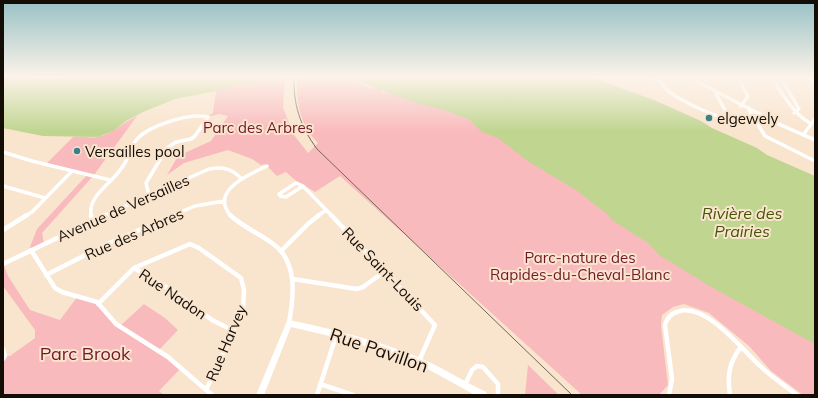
<svg xmlns="http://www.w3.org/2000/svg" width="818" height="398" viewBox="0 0 818 398" font-family="Mulish,sans-serif">
	<rect width="100%" height="100%" fill="#f9e4ce"/>
	<!-- green -->
	<path fill="#f9babd" d="M273,76h12l-2,32 11,27 14,18 10,-10c-19,-19 -22,-41 -21,-67h45l32,13 2,-2 7,3 -2,2 9,1 24,6 54,-5 347,192v109h-12l-32,-24 -22,-25 -40,-33 -25,-9 -11,3 -11,8 -1,11 7,59 -9,10h-77l-242,-219 -25,16 -20,-12 -9,-8 -9,4 -12,-12 -4,1 -9,-6 -24,-9 -44,13 -17,12 11,-19 33,-15 17,-25 -9,-2 -12,3 6,-4 3,-22z
		M137,116l-43,59 -52,58 2,11 -16,8 9,-23 50,-54 -42,-10 28,-28c8,-2 17,2 25,0 15,-4 26,-15 39,-21z
		M3,263l5,13 22,34 30,10 18,-24 19,6 23,24 24,-22 21,14 13,12 -19,20 22,18 -22,23 5,4h-161v-36l2,-3h5l25,-18v-8l-32,-44z
		M528,365l31,30h-34z"/>
	<!-- water -->
	<path fill="#bfd590" d="M3,76c23,0 47,6 70,0h200l-57,15 -41,8 -32,13 -17,9 -13,10 -15,6 -55,-1 -40,-8z
		M343,76h245l66,24 47,21 11,7 45,20 10,7 48,21v168l-102,-56 -54,-33 -11,-12 -36,-23 -5,-6 -31,-24 -47,-28 -31,-24 -16,-6 -12,-12 -25,-10 -26,-6z"/>
	<g fill="none" stroke-linecap="round" stroke-linejoin="round">
		<!-- street-far1 -->
		<path stroke="#fff" stroke-width="3.5" d="M636,76l24,4
			M659,76c1,4 3,8 5,11 11,12 48,28 63,32l1,-4 -12,-21
			M737,76l11,20 -7,10
			M769,76c14,16 22,36 41,47
			M780,76l19,33 -5,4
			M808,76l7,9
			M749,110l16,26 50,25
			M803,135l12,-16
			M3,152l29,9 78,19
			M296,183l7,3 -17,11 -6,-1 -1,-2z
			M3,186l42,12
			M303,186l29,30
			M25,216l7,-4 40,-41
			M91,216c-3,-18 15,-29 26,-42 4,-5 8,-10 10,-15 3,-7 5,-14 10,-20 13,-14 52,-26 71,-22l-13,19 -4,3 -15,3 -9,6 -21,35 3,13
			M103,216l106,-47c14,-3 23,0 33,10
			M171,216l24,-10 29,-5
			M231,216c-22,-25 17,-41 36,-50
			M318,216l8,-6"/>
		<!-- street -->
		<path stroke="#fff" stroke-width="4.5" d="M91,215l1,6
			M230,215c13,12 28,18 42,28 26,18 22,52 17,80
			M331,215l104,110 -16,36
			M3,230l24,-15
			M31,250l24,38 7,4 35,10 19,22 52,33 44,38
			M281,251l27,-27 11,-9
			M3,264l102,-49
			M134,268l42,25 36,27 22,11
			M46,275l61,-31 67,-29
			M293,279l64,10 6,-2 22,-16
			M98,304l36,-36 56,-24 9,4 42,30 3,12 -1,20 -37,80
			M3,349l2,7 -2,3
			M320,384l33,11
			M465,385l7,-15 5,-4 6,1 15,17v11
			M317,395l20,-62
			M669,395l3,-16 -7,-54c2,-7 5,-11 12,-13 27,-11 64,36 81,52 12,12 26,21 39,31
			M730,395c-3,-19 -1,-33 11,-48"/>
		<!-- secondary -->
		<path fill="#fff" fill-rule="evenodd" d="M683,76h6l94,48 32,14v4l-36,-16z
			M289,320c48,10 96,22 140,42 19,9 38,21 57,30l1,3h-12l-51,-28 -38,-15 -48,-14 -47,-11 -27,68h-8l31,-74z"/>
		<!-- tram -->
		<path stroke="#73675a" stroke-width="1" d="M294,76c-1,28 6,50 23,73l255,246"/>
	</g>
	<!-- sky -->
	<linearGradient id="sky" x2="0" y2="1"><stop stop-color="#97c1c5"/><stop offset="0.58" stop-color="#fcf3e9"/><stop offset="1" stop-color="#fcf3e9" stop-opacity="0"/></linearGradient>
	<rect width="818" height="132" fill="url(#sky)"/>
	<!-- markers -->
	<g fill="#3a8288" stroke="#f9e4ce" stroke-width="1.5">
		<circle cx="709" cy="118" r="4"/>
		<circle cx="77" cy="151" r="4"/>
	</g>
	<g text-anchor="middle" dominant-baseline="central" stroke-width="4" stroke-linejoin="round" paint-order="stroke">
		<!-- poi labels -->
		<g font-size="15" fill="#130d06" stroke="#f9e4ce" text-anchor="start">
			<text x="717" y="118">elgewely</text>
			<text x="85" y="151">Versailles pool</text>
		</g>
		<!-- park labels -->
		<g font-size="15" fill="#741829" stroke="#f9e4ce">
			<text x="258" y="127">Parc des Arbres</text>
			<text x="580" y="257">Parc-nature des<tspan x="580" dy="17">Rapides-du-Cheval-Blanc</tspan></text>
		</g>
		<!-- street labels -->
		<g font-size="15" fill="#130d06" stroke="#f9e4ce">
			<text transform="translate(123 208) rotate(-24)">Avenue de Versailles</text>
			<text transform="translate(134 234) rotate(-24)">Rue des Arbres</text>
			<text transform="translate(383 269) rotate(46)">Rue Saint-Louis</text>
			<text transform="translate(173 294) rotate(34)">Rue Nadon</text>
			<text transform="translate(226 343) rotate(-67)">Rue Harvey</text>
		</g>
		<!-- water labels -->
		<g font-size="16" font-style="italic" fill="#435504" stroke="#f9e4ce">
			<text x="742" y="213">Rivière des<tspan x="742" dy="18">Prairies</tspan></text>
		</g>
		<!-- near-street labels -->
		<g font-size="18" fill="#130d06" stroke="#f9e4ce">
			<text transform="translate(379 350) rotate(19)">Rue Pavillon</text>
		</g>
		<!-- near-park labels -->
		<g font-size="18" fill="#741829" stroke="#f9e4ce">
			<text x="85" y="353">Parc Brook</text>
		</g>
	</g>
	<!-- border -->
	<rect width="818" height="398" fill="none" stroke="#130d06" stroke-width="8"/>
</svg>
